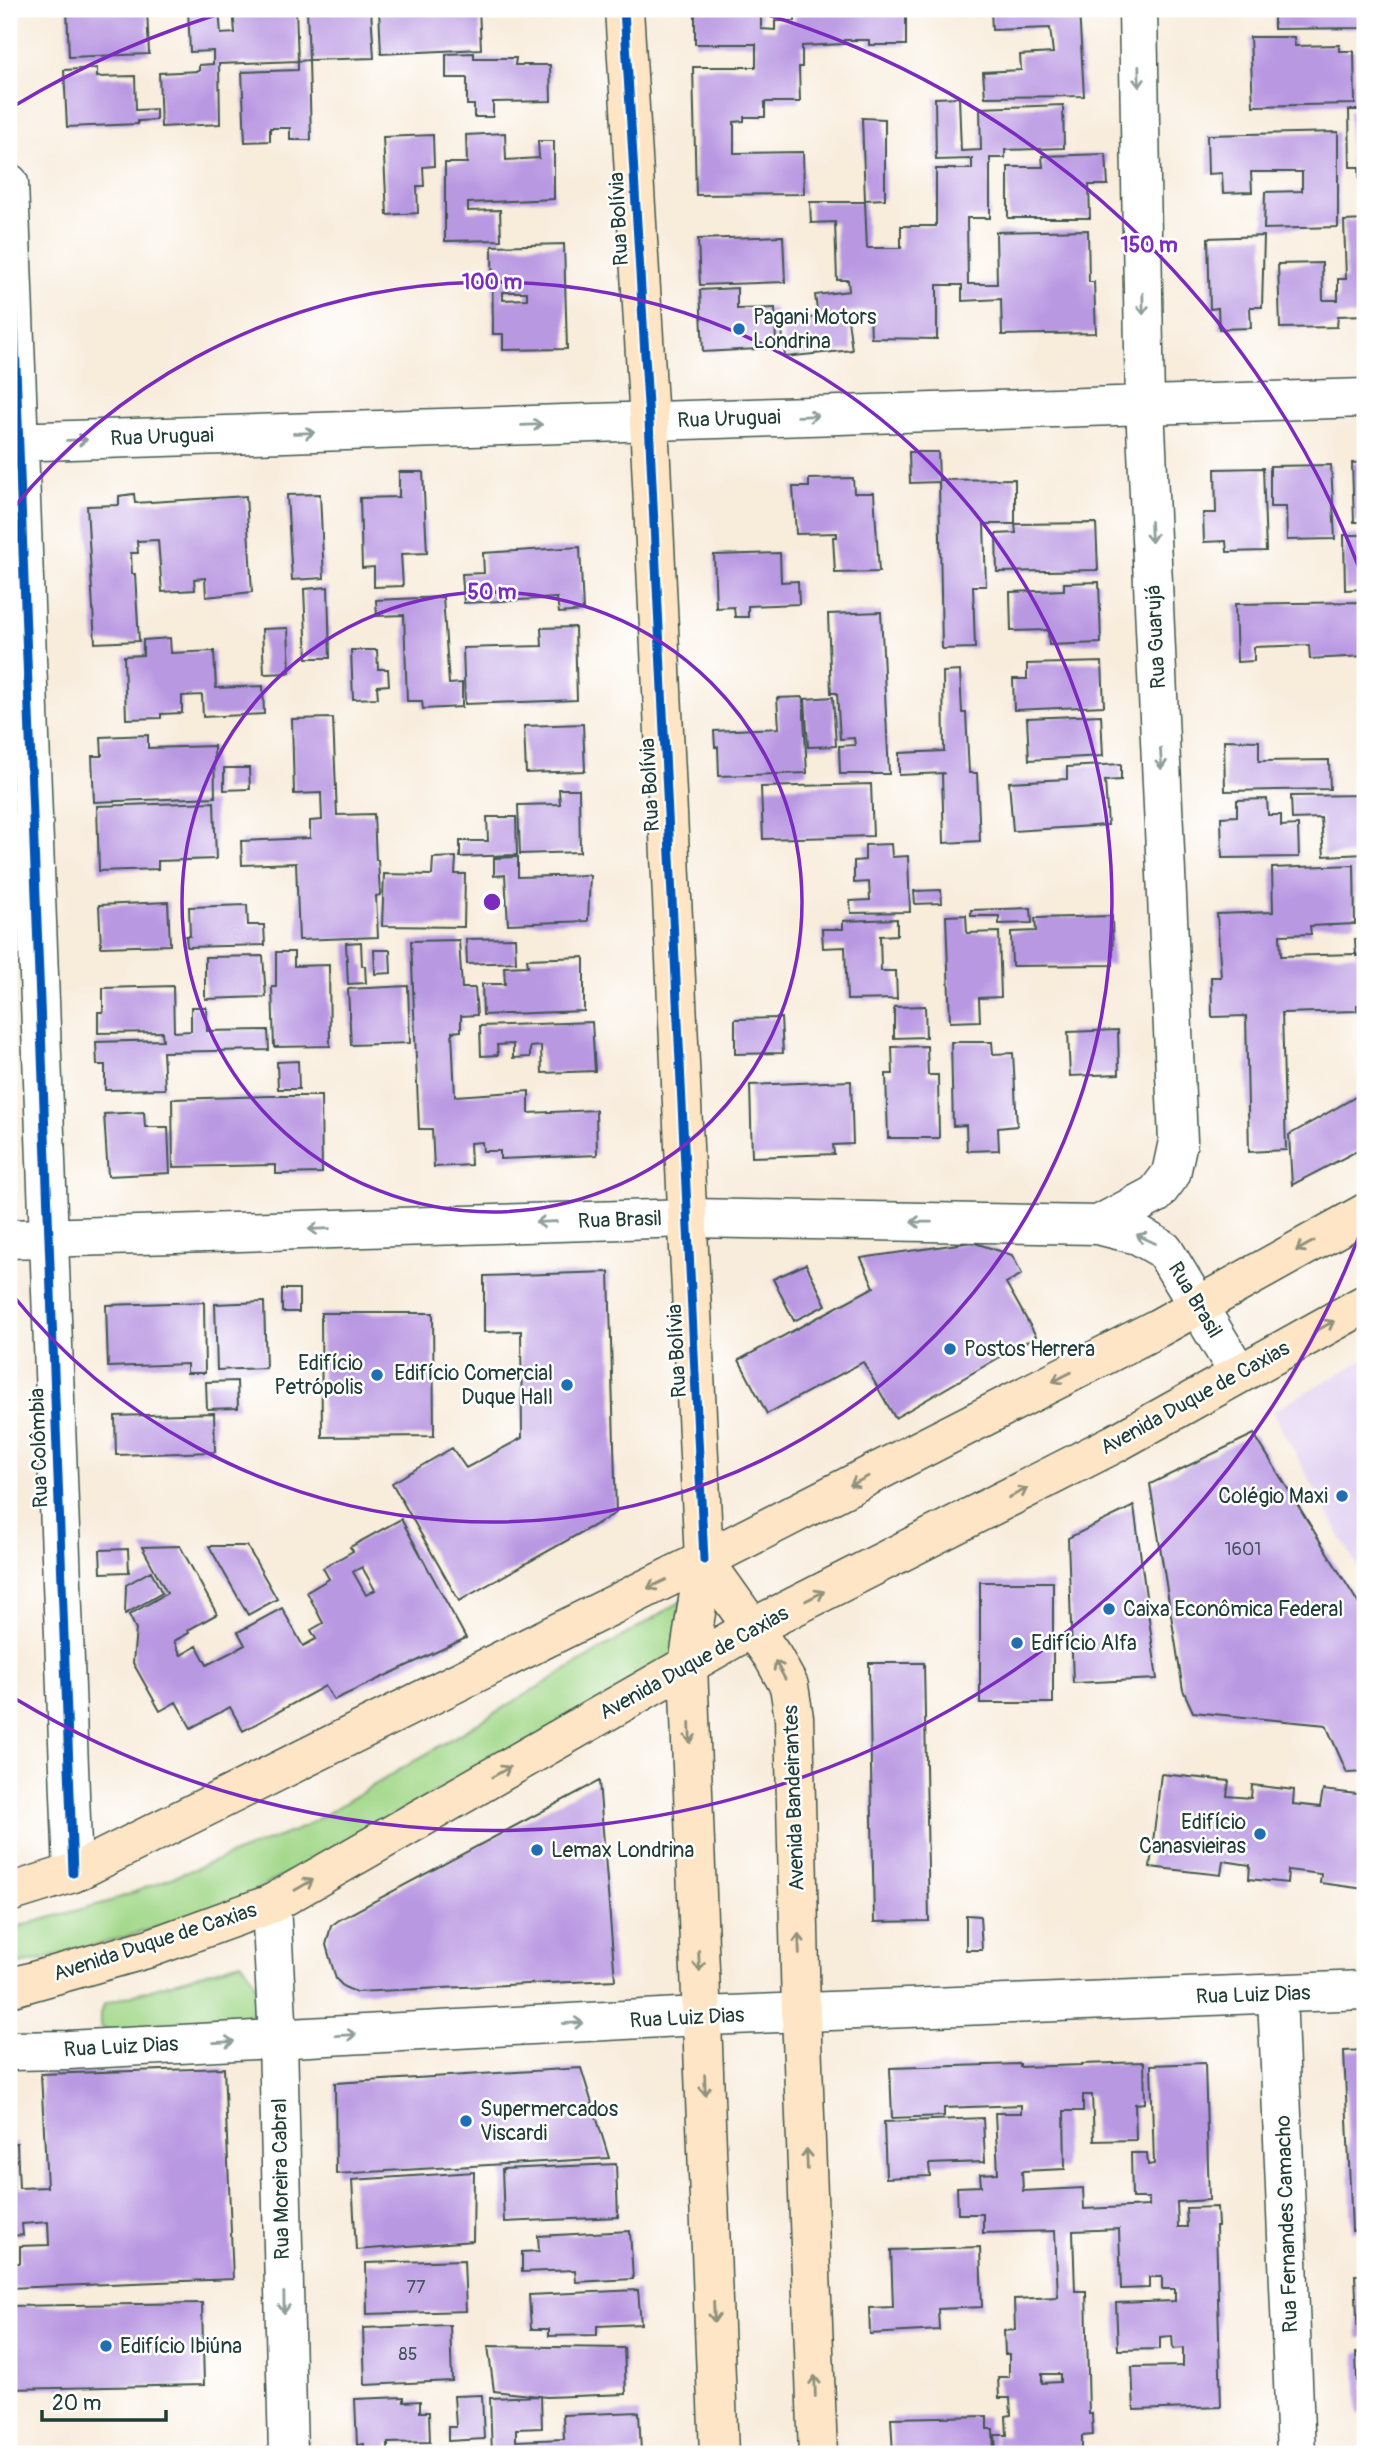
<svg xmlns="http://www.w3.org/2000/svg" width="1374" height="2463" viewBox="0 0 1374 2463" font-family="Pangolin,sans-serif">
	<rect width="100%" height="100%" fill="#fff"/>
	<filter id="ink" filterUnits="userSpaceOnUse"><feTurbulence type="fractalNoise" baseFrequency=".0143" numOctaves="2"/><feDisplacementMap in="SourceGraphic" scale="14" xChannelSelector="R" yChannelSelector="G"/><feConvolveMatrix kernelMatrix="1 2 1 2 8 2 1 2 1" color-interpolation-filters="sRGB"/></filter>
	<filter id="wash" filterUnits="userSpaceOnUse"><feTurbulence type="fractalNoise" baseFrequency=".00686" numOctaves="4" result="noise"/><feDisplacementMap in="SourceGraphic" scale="28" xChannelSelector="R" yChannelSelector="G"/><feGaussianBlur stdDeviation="1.57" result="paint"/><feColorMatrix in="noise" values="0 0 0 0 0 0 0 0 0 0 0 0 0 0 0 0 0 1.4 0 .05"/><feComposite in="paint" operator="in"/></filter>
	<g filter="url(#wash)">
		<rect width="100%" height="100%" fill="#f8ecdb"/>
		<!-- built -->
		<path fill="#e3d3f2" d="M1365,1359v222l-93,-170z"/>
		<!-- green -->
		<path fill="#a2d889" stroke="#608a5e" stroke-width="2" d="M682,1601l-6,59 -451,247 -158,47 -58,12v-37l102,-28 193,-74z
			M241,1962c11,11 20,29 15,45 -1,5 -7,11 -9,15l-134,13 -13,-9v-13l5,-10z"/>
		<g id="blocks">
			<!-- building -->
			<path fill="#b998e2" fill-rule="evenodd" d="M67,9h80l2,45 -80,3z
				M188,9h31l2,25 14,-1 -2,-24h63l2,52 11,-1 2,80h-21v-12h-20v13l-25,1 -3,-70 56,-2v-9l-79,3 1,60 -59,3 -2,-54 40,-2v-6l14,-1v-13l-23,1z
				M307,9h64l3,49 -65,2z
				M379,9h100l2,40 -100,5z
				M695,9h66v20l14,1v-9h20v-12h48v3h26v-3h37v36h-37v-5h-25v4l-42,2v21h-3l1,35h-35v15h-21v4l-10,1v31l69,-1 1,42 -108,1 -3,-128h63v-23h-61z
				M991,9h88l5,87 -99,1 -2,-25 38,-2 -1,-15 33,-2 -3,-25 -58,2z
				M1274,9h91v19l-91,1z
				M1250,37h44l1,9 44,-1v6h15l1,53 -102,2z
				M474,53v5h42l-1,7h35l1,36 -58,1v15h-19v-12h-7v-27h-21v-24z
				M97,68v9l38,-1 1,34 20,-1v11l-18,1v3l-71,3 -3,-57z
				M959,97l2,54 20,-1 -1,-42 83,-3 1,43 -59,2v8h-15v60h-23l1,66h29l-1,-52 92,-2 1,52h5l2,51 -94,2 -1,-36 -39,2v-16h-25v54l-66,-1 -1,-28 -23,2 5,38 -67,7 -4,-36 37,-4 -3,-22 34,-4 -1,-11h-11l-2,-58 -24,1 -1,-21h55l2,46h34v-22h35v-57h36v-10l-36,1 -1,-62z
				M1349,110h16v80h-5l-1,-23h-9z
				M862,118l23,1v80l-20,1z
				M1338,132v95l-74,2 1,-37 37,-1v-19h-51l1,20 -29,1 -1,-20 -14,1 -1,-39z
				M505,133l1,27 33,-2 -1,-17h16v58l-86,4v8l32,-1 1,30 -56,1v-78h22l-1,-28z
				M433,135l1,31 -11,1 1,19h-7l1,27 -31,2 -4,-78z
				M1106,154l2,31h-19l1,33h-82v-51h35l-1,-11z
				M1365,220v95l-27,1 -1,11 -57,1 -2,-64 44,-1 1,37h15v-21h8l-2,-58z
				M783,236l2,46 -85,3 -2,-46z
				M1264,236l-2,71h-12l1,21 -32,1 -1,-21 -8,1 -2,-71z
				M564,244l3,105 -64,1v-16h-10l-1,-88zM503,292h24v7l-24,1z
				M737,288v21l38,-1 1,40 -73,4 -3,-62z
				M909,452h29l1,28 76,-1v45h-31l2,62h-13l2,62 -33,1 -3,-167 -29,1z
				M1365,462v60h-11l-2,-59z
				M1331,465l4,74 -48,1 -1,-33h-16v-41z
				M1263,468l3,83 -39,1 -1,-11 -22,1 -1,-29h13l-1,-44z
				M399,472h24l4,81 -26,1 2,32 -29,1v-20l-12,1 -2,-70 39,-1z
				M853,478l1,15h20l5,79 -44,1 -2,-36h4v-4l-41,1 -3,-47h16v-8z
				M134,494l1,9 111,-7 6,96 -46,5 -1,-19 -11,1 1,11 -33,2 -4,-52 -21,1 1,12h-7l1,21h3l4,67 -44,2 -8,-137 32,-1v-9z
				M320,494l4,84 -32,2 -5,-85z
				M1096,523l2,47 -101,2 -1,-38 20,-1 -1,-9z
				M1344,535h21v54l-20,1z
				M580,547l3,64 -24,2 -2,-15 -93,5 -2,-29 22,-1 -1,-20z
				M780,553l1,29 17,-1 1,23 -51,2v11h-13l-1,-10 -18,1 -2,-53z
				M1099,582l2,61 -52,2 -1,-15 -37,1 -1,-39 54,-2v-7z
				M328,587l2,71h-23l-3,-69z
				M443,597l6,87 13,-1v24l-39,2 -1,-8h-15l-3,-86 -27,1 -1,-16z
				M1364,602l1,54 -55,3 -1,-14 -55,2v14l-17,1 -2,-58z
				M881,612l8,162h-49l-1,-28 16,-1 -1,-7 -14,1 -3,-46h-6l-3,-79z
				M575,627l2,73 -112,4 -2,-56 79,-2 -1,-18z
				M288,628l2,45 -26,1 -2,-45z
				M170,638l1,15 43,-2 2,37 47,-2 1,28 -61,3 -1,-22 -20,1v17l-21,1v4l-35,1 -2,-63 19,-1v-15z
				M351,650h26l1,19h10l1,16 -12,1 1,12 -25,1z
				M1102,662l2,44 -90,4 -1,-31h14v-15z
				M960,671l2,42h4l3,60h8l3,68 -36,2 -2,-69 3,-1 -46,2v-22l45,-2 -1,-79z
				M803,697l4,76 -88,3 -1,-29h-3l-1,-16 65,-3 -2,-30z
				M833,697l3,49 -28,1 -3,-48z
				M1101,715l2,41 -74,4 -2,-42z
				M333,718l4,97 37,-1 2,46h2l2,35 -4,1 2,41 -79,3 -3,-77 -54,2 -1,-24 69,-3v-17l12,-1 -1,-27 -27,1 -2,-75z
				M583,724l2,47 -59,2 -2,-47z
				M148,735v13l66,-2 1,51 -121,5 -2,-46h10l-1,-19z
				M1224,740l35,1v20l70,-1 1,29 -105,2z
				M1121,764v16l-16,1 3,44 -95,6 -4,-49 58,-3v-12z
				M224,768h25l1,21 -26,1z
				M871,784l2,52 -110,3 -2,-52z
				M559,789h20l1,63 -60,2 -2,-49 42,-1z
				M1365,795v59l-41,2 -3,-38 -29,1 -1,-23z
				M1267,799l1,16h13v11l17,-1 1,32 -77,1 -1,-41 16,-1v-16z
				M214,802l2,57 -58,2v8l-59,2 -2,-65z
				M487,817h29l1,38 -57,2v-16h28z
				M891,844l1,13 16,-1 2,56 -59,1 -1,-12 20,-1 -1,-18 -15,1v-22l11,-1v-15z
				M456,857l-1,17h10l-1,53 -82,-1 2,-52 48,1 1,-17z
				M518,857v20l72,-2 -2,46 -80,3 -3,-49 -11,1v-18z
				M1354,865l1,59 -45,2 1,8 -31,1 1,21 75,-2v2h9v48l-8,1v6l-75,2 4,137 -37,2 -3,-136 -34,1 -1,-40h10l-4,-63 56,-2 -1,-44z
				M941,890l1,13 -27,1 -1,-13z
				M168,902l2,43 -69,2 -2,-42z
				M247,905l1,20h16l1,20 -78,2 -1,-11h4l-1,-29z
				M1031,908l1,15 -33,1v-8h-28v-6z
				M966,915l1,18 32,-1 2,65 -22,1 1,23 -30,1 -4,-106z
				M1112,916l1,49 -101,1 -1,-34 25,-1 -1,-13z
				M897,919v16l-17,1 1,35h15l1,28 -50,1 -2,-53 -22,1 -1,-19h21v-8z
				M515,938l1,24 -49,2 -1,-25z
				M1355,939h10v15l-9,1z
				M459,940l3,48h13l2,27 -16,1v15l-9,1 3,64 74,-5v22l67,-3 1,45 -97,4v-8h-17l-1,-9 -12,1 1,22 -37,2 -2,-38h-13l-8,-188z
				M361,942l1,24h3l1,17 -18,1 -2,-41z
				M374,950h16l1,23 -16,1z
				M276,952h18v14l35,-1 1,81 -56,1 -2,-60h4z
				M263,956l3,41 -61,2v-42z
				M584,957v54l-101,4 -1,-31h23l-1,-17 24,-1 -1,-7z
				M173,986l1,46 17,-1v-24h15l1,24 61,-1 1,20 -106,2 2,37 -60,1v-25h-8l-1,-23 67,-2 -1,-8 -64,1v-21h5v-24z
				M408,986l2,57 -59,2 -3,-56z
				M925,1006l1,31 -32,1v-31z
				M781,1018l2,35 -48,1v-35z
				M592,1022l3,49 -53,2 -1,-27 -11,1v10l-17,1v-14l-16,1 1,10 -17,1 -1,-30z
				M1118,1030l1,44 -49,2 -2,-44z
				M951,1042h41l1,12 20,-1 4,73 -19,2 1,22 -32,1 -1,-26 -13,1z
				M927,1046l1,29h10l1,63h-51l-2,-64h7l-1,-27z
				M298,1061l1,28h-21l-1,-27z
				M851,1081l2,63 -20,1 1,9 -82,3 -2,-72z
				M1359,1095l2,54 -69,36 -3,-50z
				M271,1096h50l1,77 -46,1v-9l-103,2 -1,-68z
				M144,1112l1,15h23l2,46 -62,3 -4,-62z
				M972,1242l40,13 10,19 -16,9 30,53 -141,82 -32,-56 -96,52 -28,-54 135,-73 -13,-29z
				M806,1264l20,41 -32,16 -21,-42z
				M609,1272l7,241 -157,88 -67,-118 60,-35 14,20 56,-30 -1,-107 -37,1v-56z
				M282,1289h17v23h-17z
				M204,1302l1,71h-18v-9l-79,3 -2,-62z
				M264,1302l2,66 -49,2 -2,-66z
				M321,1313h112l1,123 -112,1z
				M237,1381l1,27 -31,1 -1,-27z
				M214,1413l1,39 -99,3 -1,-39z
				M1254,1434l111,180v158l-18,1 -21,-48 -133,-13 -10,-22 -33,-206z
				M1134,1506l23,173 -84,4 -5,-145z
				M401,1519l65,119 -132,62 -9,-14 -82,45 -13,-24 -39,21 -15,-26 -16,9 -27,-48 3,-34 -7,-14 38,-22 -25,-46 38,-1 37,68 -29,16 1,3 -15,8 7,14 16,-9 10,19 38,-20 -7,-13 44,-24 21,38 13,-7 -5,-9 12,-7 -16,-31 22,-13 -6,-11 30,-17 -3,-4zM362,1567l13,23 -9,5 -13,-23z
				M209,1546h38l30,53 -29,16z
				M128,1549l1,23 -28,1 -1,-23z
				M151,1571l11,22 -37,21 1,-29z
				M980,1582h73v121h-73z
				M869,1663h55l5,258 -55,1z
				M1161,1774l68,7 -2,15 24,2 1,-13 42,5 -1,14 27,3 3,-17 42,5v94l-45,-6 1,-9 -33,-4 -1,13 -38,-4 1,-14 -27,-4 -2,14 -71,-8z
				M599,1781l16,199 -259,12 -12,-5 -8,-8 -10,-34 5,-19 8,-6z
				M966,1915l14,1 2,34h-16z
				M1365,2050v181h-13l-8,-180z
				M1144,2062l1,41 -10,1 1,36 -42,1 -2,-46h-9v16h-19l1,58 -43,2 1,20 60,-3 1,21 65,-3v-8h-17l-1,-45h16l1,12 6,-1 -3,-99 54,-2 4,137 -32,2 1,25h9l-1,-19 31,-1 1,19h-2l5,181 -87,3 -2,-43 51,-1v-18l-10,1 -1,-13 -12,1v12l-42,1 -2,-47 59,-2v-12h-13v-12h-13v11l-28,1 -2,-60 -46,2 2,60h11l3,123h3l1,21 -11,1v18h-86l-1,-19h12l-1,-19 5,-1 -1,-17h-11l-1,-21h11v-23h-4l-1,-23 11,-1 -1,-31 44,-2 -3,-66 -72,2v-19h-25l-1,-27 24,-1 -1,-12 18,-1 -3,-60h26v-8l-77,3v8l-52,2 -2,-50 130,-4v3l62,-2v-1zM1042,2374h18v8l-18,1z
				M224,2068l9,211 -224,9v-25h11v-17l29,-1 -1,-23 -26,2 1,11 -14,1v-93h8l2,45 28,-1 -6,-113z
				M581,2068l28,90 -273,16 -1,-91z
				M983,2118l2,44 -56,2 1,12 -44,2 -2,-56z
				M616,2164l2,53 -114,5 -2,-53z
				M474,2172l-1,69 -117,9 -4,-70z
				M630,2231l3,48 -57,3 -1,-12 -53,2v-20l17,-1 -1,-15z
				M980,2247l2,60 -44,2 1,21 -69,4 -1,-26 24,-1 -2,-57z
				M464,2260l2,51 -99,3 -1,-51z
				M1355,2275h10v63h-7z
				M638,2290l3,34 -44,2v9l-48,1v-7h-18l-2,-34z
				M202,2303l2,82 -195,4v-83z
				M450,2325l2,56 -87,4 -2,-57z
				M488,2346l136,2 2,46 -79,3 -53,-6z
				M1365,2352v62l-7,1 -2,-62z
				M482,2395l2,44 -36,2v-14h8l-2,-31z
				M541,2396l1,32 -26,1v12l48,-2 -1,-24 76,-3 2,40 -31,2h-118l-2,-56z
				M404,2397v5l16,-1v11h9l1,30 -42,1v11h-24v-10l-7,1 -2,-46z
				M987,2416v13h6l1,25h-101l-2,-36z"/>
		</g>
	</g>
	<g filter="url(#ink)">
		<use href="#blocks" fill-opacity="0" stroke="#40574d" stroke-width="2"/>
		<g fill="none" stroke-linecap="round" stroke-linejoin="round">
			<!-- street casing -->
			<g stroke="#40574d" stroke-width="41">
				<path id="street" d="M9,183l64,1690
					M9,442l1356,-44
					M1098,1225l58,-31 15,-20 7,-33 -33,-736 -7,-396
					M9,1239l680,-21 409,7 40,10 26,15 75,124
					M271,1904l7,135 10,415
					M1277,1994l19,460
					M9,2051l59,-1 612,-33 685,-27"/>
			</g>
			<!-- secondary casing -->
			<g stroke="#40574d" stroke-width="41">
				<path id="secondary" d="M624,9l25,412 55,1139 -16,105 31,789
					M704,1560l69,97 16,29 5,32 7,294 17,442
					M9,1893l64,-20 645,-320 440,-225 207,-115
					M9,1988l141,-40 121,-44 483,-277 360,-183 251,-140"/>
			</g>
			<!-- street -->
			<use href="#street" stroke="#fff" stroke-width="38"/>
			<!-- secondary -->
			<use href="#secondary" stroke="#fde5c5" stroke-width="38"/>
			<!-- cycleway casing -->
			<g stroke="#fff" stroke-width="13">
				<path id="cycleway" d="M624,9l25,412 55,1139
					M9,183l64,1690"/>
			</g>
			<!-- cycleway -->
			<use href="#cycleway" stroke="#0057b8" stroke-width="9"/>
		</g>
		<!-- one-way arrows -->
		<defs><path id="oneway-shaft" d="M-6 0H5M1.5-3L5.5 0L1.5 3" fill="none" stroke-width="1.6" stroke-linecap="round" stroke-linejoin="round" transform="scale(1.75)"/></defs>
		<g stroke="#8f9e9a">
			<use href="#oneway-shaft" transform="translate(1139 77) rotate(89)"/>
			<use href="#oneway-shaft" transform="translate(1143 304) rotate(89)"/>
			<use href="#oneway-shaft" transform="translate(808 416) rotate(-2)"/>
			<use href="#oneway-shaft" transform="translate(532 425) rotate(-2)"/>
			<use href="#oneway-shaft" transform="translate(304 433) rotate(-2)"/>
			<use href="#oneway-shaft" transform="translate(77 440) rotate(-2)"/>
			<use href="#oneway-shaft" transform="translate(1151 532) rotate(87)"/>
			<use href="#oneway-shaft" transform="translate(1161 759) rotate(87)"/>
			<use href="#oneway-shaft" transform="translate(546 1222) rotate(178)"/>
			<use href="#oneway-shaft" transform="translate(921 1222) rotate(-179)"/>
			<use href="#oneway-shaft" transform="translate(319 1229) rotate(178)"/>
			<use href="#oneway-shaft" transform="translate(1146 1239) rotate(-155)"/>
			<use href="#oneway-shaft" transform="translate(573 2023) rotate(-3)"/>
			<use href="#oneway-shaft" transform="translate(346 2035) rotate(-3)"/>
			<use href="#oneway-shaft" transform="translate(224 2042) rotate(-3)"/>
			<use href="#oneway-shaft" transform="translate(284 2303) rotate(89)"/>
		</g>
		<g stroke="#8e917c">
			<use href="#oneway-shaft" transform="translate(1305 1246) rotate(151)"/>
			<use href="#oneway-shaft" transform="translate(1325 1326) rotate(-29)"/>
			<use href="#oneway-shaft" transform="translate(1062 1377) rotate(153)"/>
			<use href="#oneway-shaft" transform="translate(859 1481) rotate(153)"/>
			<use href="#oneway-shaft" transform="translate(1018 1493) rotate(-27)"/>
			<use href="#oneway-shaft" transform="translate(657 1584) rotate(154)"/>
			<use href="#oneway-shaft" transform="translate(815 1596) rotate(-27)"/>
			<use href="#oneway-shaft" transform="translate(780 1670) rotate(-119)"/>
			<use href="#oneway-shaft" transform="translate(690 1733) rotate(88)"/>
			<use href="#oneway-shaft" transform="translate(501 1772) rotate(-30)"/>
			<use href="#oneway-shaft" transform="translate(304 1885) rotate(-30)"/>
			<use href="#oneway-shaft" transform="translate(799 1944) rotate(-92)"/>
			<use href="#oneway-shaft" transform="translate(699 1961) rotate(88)"/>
			<use href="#oneway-shaft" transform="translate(705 2085) rotate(88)"/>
			<use href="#oneway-shaft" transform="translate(807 2159) rotate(-92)"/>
			<use href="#oneway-shaft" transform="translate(714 2312) rotate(88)"/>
			<use href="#oneway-shaft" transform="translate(815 2386) rotate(-92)"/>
		</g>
	</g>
	<!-- distance rings -->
	<g fill="none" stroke="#7b2cbf" stroke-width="3.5">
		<circle cx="492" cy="902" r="310"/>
		<path d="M10 512A620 620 0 1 1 10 1292"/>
		<path d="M1365 1220A929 929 0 0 1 14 1698M14 106A929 929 0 0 1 236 9M748 9A929 929 0 0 1 1365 584"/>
	</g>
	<!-- markers -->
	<g fill="#1f6fb2" stroke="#fff" stroke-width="2.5">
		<circle cx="739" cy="329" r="7"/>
		<circle cx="950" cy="1349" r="7"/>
		<circle cx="377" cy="1375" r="7"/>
		<circle cx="567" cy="1385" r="7"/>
		<circle cx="1342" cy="1496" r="7"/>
		<circle cx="1109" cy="1609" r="7"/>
		<circle cx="1017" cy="1643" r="7"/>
		<circle cx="1260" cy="1834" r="7"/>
		<circle cx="537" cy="1850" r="7"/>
		<circle cx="466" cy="2121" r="7"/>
		<circle cx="106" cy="2346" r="7"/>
	</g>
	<g text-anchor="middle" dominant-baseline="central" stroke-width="5" stroke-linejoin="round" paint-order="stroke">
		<!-- number labels -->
		<g font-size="18" fill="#465460">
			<text x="1243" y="1549">1601</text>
			<text x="416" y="2287">77</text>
			<text x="408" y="2354">85</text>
		</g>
		<!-- street labels -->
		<g font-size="21" fill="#1f3d34" stroke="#fff">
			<text transform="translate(619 219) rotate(-93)">Rua Bolívia</text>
			<text transform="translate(729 419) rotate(-2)">Rua Uruguai</text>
			<text transform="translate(162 437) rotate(-2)">Rua Uruguai</text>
			<text transform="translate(1156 637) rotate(-93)">Rua Guarujá</text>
			<text transform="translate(650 785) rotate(-93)">Rua Bolívia</text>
			<text transform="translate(620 1220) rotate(-2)">Rua Brasil</text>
			<text transform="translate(1195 1300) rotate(59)">Rua Brasil</text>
			<text transform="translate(677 1351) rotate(-93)">Rua Bolívia</text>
			<text transform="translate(1195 1398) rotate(-29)">Avenida Duque de Caxias</text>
			<text transform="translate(39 1448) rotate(-92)">Rua Colômbia</text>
			<text transform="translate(694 1663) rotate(-29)">Avenida Duque de Caxias</text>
			<text transform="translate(794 1798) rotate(-92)">Avenida Bandeirantes</text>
			<text transform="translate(155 1942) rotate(-18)">Avenida Duque de Caxias</text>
			<text transform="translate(1253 1995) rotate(-2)">Rua Luiz Dias</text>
			<text transform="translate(687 2018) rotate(-3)">Rua Luiz Dias</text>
			<text transform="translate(121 2047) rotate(-3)">Rua Luiz Dias</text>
			<text transform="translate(281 2179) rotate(-91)">Rua Moreira Cabral</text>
			<text transform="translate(1287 2224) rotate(-92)">Rua Fernandes Camacho</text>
		</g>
		<!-- poi labels -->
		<g font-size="21" fill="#1f3d34" stroke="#fff" text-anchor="start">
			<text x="753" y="317">Pagani Motors<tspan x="753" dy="24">Londrina</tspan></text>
			<text x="964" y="1349">Postos Herrera</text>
			<text x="363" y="1363" text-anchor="end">Edifício<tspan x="363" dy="24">Petrópolis</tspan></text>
			<text x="553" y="1373" text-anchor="end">Edifício Comercial<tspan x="553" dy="24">Duque Hall</tspan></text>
			<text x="1328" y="1496" text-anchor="end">Colégio Maxi</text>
			<text x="1123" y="1609">Caixa Econômica Federal</text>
			<text x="1031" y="1643">Edifício Alfa</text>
			<text x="1246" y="1822" text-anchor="end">Edifício<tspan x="1246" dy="24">Canasvieiras</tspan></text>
			<text x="551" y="1850">Lemax Londrina</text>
			<text x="480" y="2109">Supermercados<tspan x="480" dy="24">Viscardi</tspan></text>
			<text x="120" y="2346">Edifício Ibiúna</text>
		</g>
	</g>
	<circle cx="492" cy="902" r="10" fill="#7b2cbf" stroke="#fff" stroke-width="3.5"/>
	<g font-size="21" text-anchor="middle" font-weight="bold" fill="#7b2cbf" stroke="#fff" stroke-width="5" stroke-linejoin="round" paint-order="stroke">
		<text x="1149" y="252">150 m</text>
		<text x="492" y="289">100 m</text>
		<text x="492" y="599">50 m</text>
	</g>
	<!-- margin -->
	<rect width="1374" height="2463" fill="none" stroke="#fff" stroke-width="35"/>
	<!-- scale -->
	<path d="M42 2410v10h124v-10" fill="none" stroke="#1f3d34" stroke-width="3.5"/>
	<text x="52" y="2410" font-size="21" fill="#1f3d34" stroke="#ffffff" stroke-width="5" paint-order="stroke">20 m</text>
</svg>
